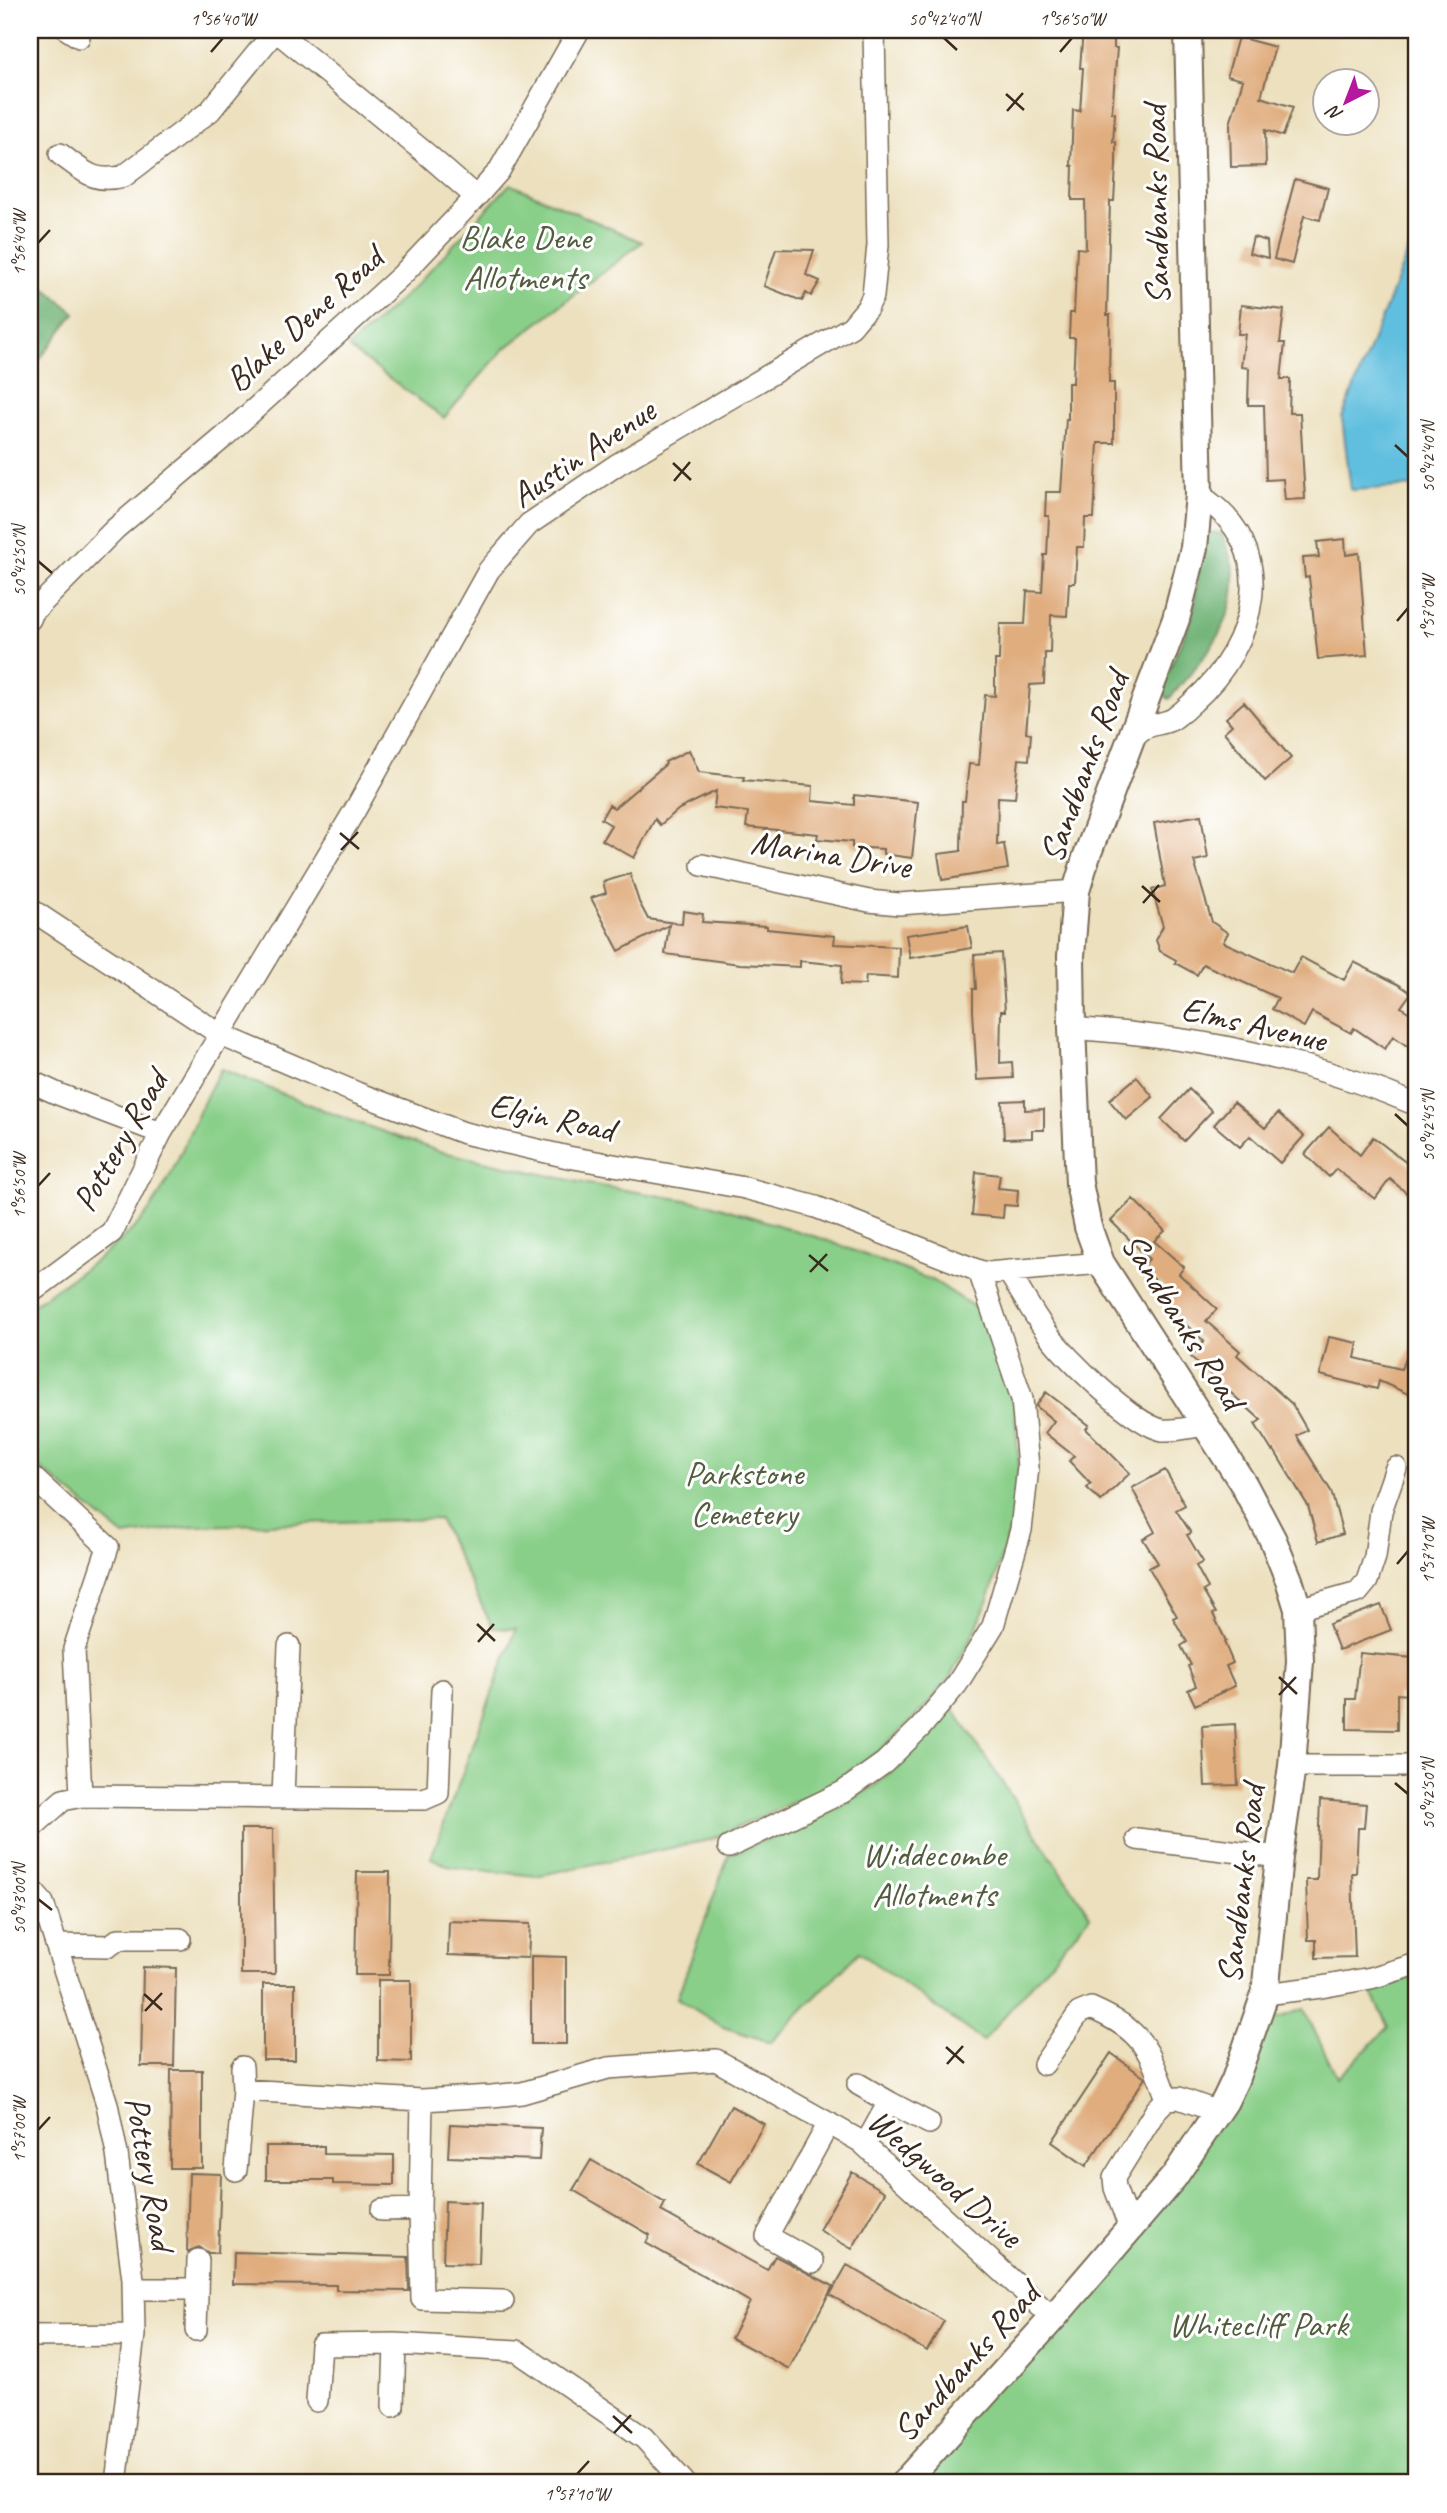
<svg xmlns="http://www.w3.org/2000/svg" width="1447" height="2513" viewBox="0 0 1447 2513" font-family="Caveat,sans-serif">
	<rect width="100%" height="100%" fill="#fff"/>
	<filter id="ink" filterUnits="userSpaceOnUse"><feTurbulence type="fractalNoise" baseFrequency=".0143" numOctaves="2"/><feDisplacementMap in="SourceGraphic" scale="14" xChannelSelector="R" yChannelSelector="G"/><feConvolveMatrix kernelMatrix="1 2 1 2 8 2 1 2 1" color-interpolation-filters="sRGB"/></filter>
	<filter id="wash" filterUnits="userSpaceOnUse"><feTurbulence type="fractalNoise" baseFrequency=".00686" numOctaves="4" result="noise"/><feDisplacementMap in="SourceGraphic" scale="28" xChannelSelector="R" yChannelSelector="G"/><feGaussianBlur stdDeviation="1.57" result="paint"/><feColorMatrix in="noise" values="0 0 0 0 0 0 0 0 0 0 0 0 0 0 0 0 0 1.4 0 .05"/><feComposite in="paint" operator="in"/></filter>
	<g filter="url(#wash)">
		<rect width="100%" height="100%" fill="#ece0be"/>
		<!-- green -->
		<path fill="#89cf89" stroke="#627c54" stroke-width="2" d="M510,184l132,58 -139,108 -59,68 -96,-70 68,-63z
			M221,1069l115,46 102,36 150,33 122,20 113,35 111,42 54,35 26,84 5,66 -7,58 -23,73 -13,32 -26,48 -26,31 -45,43 -56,38 -114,51 -173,36 -85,-9 -20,-9 85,-229 -23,-1 -54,-109 -243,7 -72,10 -94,-76v-153c34,-25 88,-58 114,-90 33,-41 49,-102 77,-148z
			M953,1708l137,208 -107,125 -124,-89 -88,90 -48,-15 -46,-29 52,-144 79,-30 67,-38 47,-43z
			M1417,1977v506h-513l270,-306 79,-150 51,-18 33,69 52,-51 -18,-36z"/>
		<!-- forest -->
		<path fill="#6eb275" stroke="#546e4a" stroke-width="2" d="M30,276l45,37 -45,59z
			M1213,532l9,2c5,14 13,32 12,48 -1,48 -36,82 -65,117l-5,-4 -1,-11 29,-66 12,-81z"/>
		<!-- water -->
		<path fill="#61bfdf" stroke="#4e747e" stroke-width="2" d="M1417,229v257l-66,4 -9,-72z"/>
		<g id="blocks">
			<!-- building -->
			<path fill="#e0ad7f" d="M1083,30h31v18h3l-5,65h3l-2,29h3v24l-2,35h-4l-3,114h3l-1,68h5v60h-16l-4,75h-9l-1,29h-7l-2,36h-6l-2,33 -16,-1 -1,38h-5l-1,31 -14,1 -4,48 5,1 -2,26 -10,-1 -4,39 -17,-1 -1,48 7,-1 4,25 -66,11 -4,-26 23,-3 1,-50h3l4,-37 10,1 6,-70 10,1v-36h4l1,-36h25l2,-33 15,1 2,-37h3l2,-39h-4l1,-24h15l5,-73 2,1v-37h5l2,-45h-6l1,-25h4l3,-65 9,1 -1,-49h-13l1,-34h-2l2,-56 7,1 3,-43h-3z
				M1238,37l37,10 -14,50 32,10 -10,29 -18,-6 1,36 -35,1 -1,-43 13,-44 -16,-4z
				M1295,179l33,9 -8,32 -16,-4 -12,48 -18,-5z
				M1253,237l14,4 1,17 -19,-5z
				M776,249l38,1 -8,25 14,6 -9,15 -5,-3 -4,8 -38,-15z
				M1241,305l43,5 -4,33h5l-4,36h9l-1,34h11l5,86 -20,1 -2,-21 -17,1 -2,-75h-16l1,-37 -8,-1 4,-33h-7z
				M1345,539l1,16 13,-2 8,102 -49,4 -9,-82 -4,1 -2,-20 16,-1 -2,-15z
				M1244,702l47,56 -26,23 -41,-49 8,-7 -6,-7z
				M689,750l10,22 45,5 -1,3 70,6 -1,15 42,4v-10l64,7 -6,56 -29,-4v-5l-31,-2v-5l-35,-3 1,-5 -72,-7 2,-15 -34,-4 2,-17 -37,18 -19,16 -5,-6 -21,39 -32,-18 9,-15 -10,-6 8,-14 5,3 52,-44 -1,-2z
				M1201,815l7,43 -14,3 18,61 16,11 -5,9 69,31 9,-16 43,23 10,-18 44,22 13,9 -10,14 16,11v35l-24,-17 -8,13 -31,-21 -3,5 -39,-21 -8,15 -32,-18 6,-11 -75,-34 -6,11 -22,-12 1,-3 -16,-9 -4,-11 7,-14 -11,-36 13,-4 -11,-63z
				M630,874l9,28 9,17 34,5 1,-13 20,3 -1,8 65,4v3l68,7 -1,8 65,3 -1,31 -32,-2 -1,9 -24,-1 1,-19 -42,-4v6l-60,-3 -75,-10 4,-29 -50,26 -28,-53 15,-5 -3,-11z
				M968,926l4,22 -62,10 -4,-23z
				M1001,953l4,58h-4l-1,52 12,-1 1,16 -36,2 -4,-69v-22h3l-2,-34z
				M1137,1077l16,20 -27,23 -17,-20z
				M1189,1089l23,22 -28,30 -23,-22z
				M1025,1100v10l19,-1v21h-12v8l-28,1 -2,-38z
				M1234,1102l31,26 13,-15 26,23 -24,27 -30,-27 -10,11 -26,-22z
				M1329,1127l31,28 13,-18 44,34v31l-27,-23 -15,20 -39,-30 -7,8 -24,-23z
				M976,1172l24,3 -2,13 20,2 -1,16 -13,-1 -1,13 -31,-3z
				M1133,1199l32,32 -11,10 30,26 -5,7 38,35 -11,12 34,30 -3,4 55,49 15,26 -10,6 34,55 12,43 -25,8 -10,-36 -34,-56 -2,1 -17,-27 6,-4 -70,-63 13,-16 -42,-38 9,-10 -30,-25 8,-9 -38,-38z
				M1417,1333v65l-38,-17 -2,8 -57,-14 9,-38 29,6 -3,15 46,11z
				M1046,1392l43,33 -3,4 44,44 -29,28 -14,-13 4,-4 -22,-23 5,-5 -29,-23 9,-12 -18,-15z
				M1165,1470l20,35 -9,5 15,23 -4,2 16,27 -7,4 12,22 -5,3 13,22 -3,1 13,27 -2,1 9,21 -7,3 9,20 -40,19 -7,-15 8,-4 -8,-20 3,-1 -10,-19 6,-4 -14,-24 4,-2 -28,-48 9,-5 -15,-24 12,-7 -23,-44z
				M1381,1605l10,25 -52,20 -10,-26z
				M1360,1653l53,5 -4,37 -12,-1v36l-50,-1v-30h8z
				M1235,1724l3,61 -33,1 -3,-60z
				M1320,1800l46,4 -2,24h-6l-2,45h-4l3,84 -39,1v-18h-8l-2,-60h11z
				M241,1829h32l2,145h-34z
				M357,1872h33l-1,103h-34z
				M449,1921l81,3 -2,34 -80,-3z
				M531,1956l35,1v87h-35z
				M143,1967l33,1 -2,98h-33z
				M378,1980h33v82l-33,-1z
				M263,1984h32v76h-32z
				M1111,2053l34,25 -59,88 -34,-24z
				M171,2070h31v98h-32z
				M731,2106l33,18 -33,58 -33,-18z
				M450,2124l91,4 -2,32 -91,-3z
				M266,2146h58v8l70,1v30l-61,-1v-4h-67z
				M591,2160l74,43 -4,8 106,59 8,-14 58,30 -44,83 -58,-31 19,-36 -104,-59 4,-8 -77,-45z
				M852,2172l33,20 -33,57 -33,-19z
				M189,2173l32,1 -3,79h-9l-10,-6 -12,5z
				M445,2201l36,2 -2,61 -36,-1z
				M234,2252l174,5 1,34 -73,-1v-5l-103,-1z
				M847,2265l97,56 -17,30 -97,-56z"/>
		</g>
	</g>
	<g filter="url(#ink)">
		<use href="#blocks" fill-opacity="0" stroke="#796a56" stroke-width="2"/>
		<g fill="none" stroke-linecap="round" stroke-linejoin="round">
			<!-- minor casing -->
			<g stroke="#796a56" stroke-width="24">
				<path id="minor" d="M68,30l11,7
					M275,30l154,126 47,41
					M60,154c23,17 34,30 64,22l86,-65 66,-81
					M30,619l3,-7 82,-83 109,-92 178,-162 74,-78 23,-26 80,-141
					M1131,740c3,-3 7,-8 12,-11 8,-5 21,-5 30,-10 7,-5 14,-11 20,-17 64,-57 90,-155 6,-207
					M702,865l167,36 30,3 177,-13
					M30,909l191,126 136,58 107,40 104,24 177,31 71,19 163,64 9,2 113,-10
					M1072,1028c33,3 65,5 97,10 83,11 171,34 248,67
					M30,1081l28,13 103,39
					M1008,1271c13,21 25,43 40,63 18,24 87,92 115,96 13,1 29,-3 42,-5
					M30,1293l82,-61 49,-99 194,-323 134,-240 40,-46 89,-60 233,-137 16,-19 6,-12 5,-51 -4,-215
					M30,1475l78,72 -34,102 7,147
					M1298,1609l60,-17 9,-11 8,-24 6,-46 15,-43
					M1292,1766h125
					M283,1797l6,-151
					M30,1829l33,-29 18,-4 343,3 14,-6 4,-103
					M1137,1839l142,18
					M729,1847l114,-55 41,-29 36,-35 37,-44 36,-58 28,-96 7,-63 -6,-68 -43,-128
					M30,1888l13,15 64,201 10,50 16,125 1,56 -18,148
					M56,1945l53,1 10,-7h61
					M1265,1994l56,-7 50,-9 46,-14
					M1044,2064l35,-51 12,-5c52,23 57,39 76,91
					M242,2067l1,23 179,10 70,-4 30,-3 86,-25 108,-8 144,81 193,177
					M858,2084l31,18
					M422,2100l-2,109 2,90 81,2
					M865,2145l24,-43 40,21
					M236,2170l7,-80
					M382,2210l38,-1
					M1130,2229l-15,-41 -1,-10 42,-68 11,-11 12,-1 39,14
					M813,2262l-46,-26 62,-113
					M134,2289h63
					M196,2330l2,-70
					M30,2336l104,-1
					M317,2401l4,-56 74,-1 122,7 127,87 41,45
					M393,2406l2,-62"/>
			</g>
			<!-- major casing -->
			<g stroke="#796a56" stroke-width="30">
				<path id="major" d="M904,2483l149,-165 121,-141 51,-76 10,-21 30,-86 14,-137 13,-91 8,-105 -2,-52 -9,-29 -16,-40 -29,-55 -143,-222 -13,-36 -9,-44 -7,-155 -1,-72 5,-65 10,-33 90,-239 18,-71 5,-53 -11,-465"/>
			</g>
			<!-- minor -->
			<use href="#minor" stroke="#fff" stroke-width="21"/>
			<!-- major -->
			<use href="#major" stroke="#fff" stroke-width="26"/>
		</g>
	</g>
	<!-- ticks -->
	<path fill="none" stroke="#3b2a1e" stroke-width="2.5" d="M944,38l13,12M211,52l12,-14M1060,52l12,-14M1006,94l18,16M1007,111l16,-18M38,243l12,-13M1395,445l13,12M673,463l18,17M674,481l16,-19M38,561l14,12M1397,621l11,-13M340,833l19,16M341,850l17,-18M1142,886l18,16M1143,903l16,-18M1395,1114l13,12M38,1186l12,-13M809,1255l19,16M810,1272l17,-18M1397,1564l11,-13M477,1624l18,17M478,1642l16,-18M1279,1677l18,17M1279,1695l17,-18M1395,1783l13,11M38,1899l14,11M144,1994l18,16M145,2011l17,-18M946,2047l18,16M947,2064l16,-18M38,2130l12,-13M613,2416l19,17M614,2433l17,-18M577,2474l12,-13"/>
	<g text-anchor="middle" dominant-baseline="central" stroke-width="6" stroke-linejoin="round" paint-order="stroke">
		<!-- street labels -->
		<g font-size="35" fill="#3b2a1e" stroke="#fff">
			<text transform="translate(1156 205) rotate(-91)">Sandbanks Road</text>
			<text transform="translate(304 319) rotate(-42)">Blake Dene Road</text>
			<text transform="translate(583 453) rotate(-34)">Austin Avenue</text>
			<text transform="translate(1084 767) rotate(-70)">Sandbanks Road</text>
			<text transform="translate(831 854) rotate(9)">Marina Drive</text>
			<text transform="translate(1254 1024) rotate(13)">Elms Avenue</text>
			<text transform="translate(552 1117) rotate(12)">Elgin Road</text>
			<text transform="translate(120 1141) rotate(-60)">Pottery Road</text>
			<text transform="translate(1183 1321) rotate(58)">Sandbanks Road</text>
			<text transform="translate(1241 1884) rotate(-83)">Sandbanks Road</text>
			<text transform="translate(150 2173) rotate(80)">Pottery Road</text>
			<text transform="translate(945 2178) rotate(41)">Wedgwood Drive</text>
			<text transform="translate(966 2362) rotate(-48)">Sandbanks Road</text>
		</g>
		<!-- park labels -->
		<g font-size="35" fill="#525c3e" stroke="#fff">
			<text x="525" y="237">Blake Dene<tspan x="525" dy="40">Allotments</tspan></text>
			<text x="744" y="1473">Parkstone<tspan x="744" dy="40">Cemetery</tspan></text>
			<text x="934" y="1854">Widdecombe<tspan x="934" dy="40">Allotments</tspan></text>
			<text x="1258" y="2324">Whitecliff Park</text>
		</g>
	</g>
	<!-- margin -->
	<rect width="1447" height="2513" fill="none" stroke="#fff" stroke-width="77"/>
	<!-- north arrow -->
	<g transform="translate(1346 102) rotate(222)"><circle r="33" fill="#ffffff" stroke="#b1aaa5" stroke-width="2"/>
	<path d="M0-5L12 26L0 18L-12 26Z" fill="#b5179e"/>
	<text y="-10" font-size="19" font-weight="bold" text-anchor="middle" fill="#3b2a1e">N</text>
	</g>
	<rect x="38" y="38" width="1370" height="2436" fill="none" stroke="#3b2a1e" stroke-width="2.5"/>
	<g font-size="18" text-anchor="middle" fill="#3b2a1e">
		<text x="223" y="25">1°56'40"W</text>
		<text x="944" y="25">50°42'40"N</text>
		<text x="1072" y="25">1°56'50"W</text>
		<text transform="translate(19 243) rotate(-90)" y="6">1°56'40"W</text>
		<text transform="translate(1428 457) rotate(-90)" y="6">50°42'40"N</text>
		<text transform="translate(19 561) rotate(-90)" y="6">50°42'50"N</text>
		<text transform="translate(1428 608) rotate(-90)" y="6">1°57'00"W</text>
		<text transform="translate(1428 1126) rotate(-90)" y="6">50°42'45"N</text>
		<text transform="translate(19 1186) rotate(-90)" y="6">1°56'50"W</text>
		<text transform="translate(1428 1551) rotate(-90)" y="6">1°57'10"W</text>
		<text transform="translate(1428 1794) rotate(-90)" y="6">50°42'50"N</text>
		<text transform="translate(19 1899) rotate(-90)" y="6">50°43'00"N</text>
		<text transform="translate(19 2130) rotate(-90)" y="6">1°57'00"W</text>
		<text x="577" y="2500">1°57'10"W</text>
	</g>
</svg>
